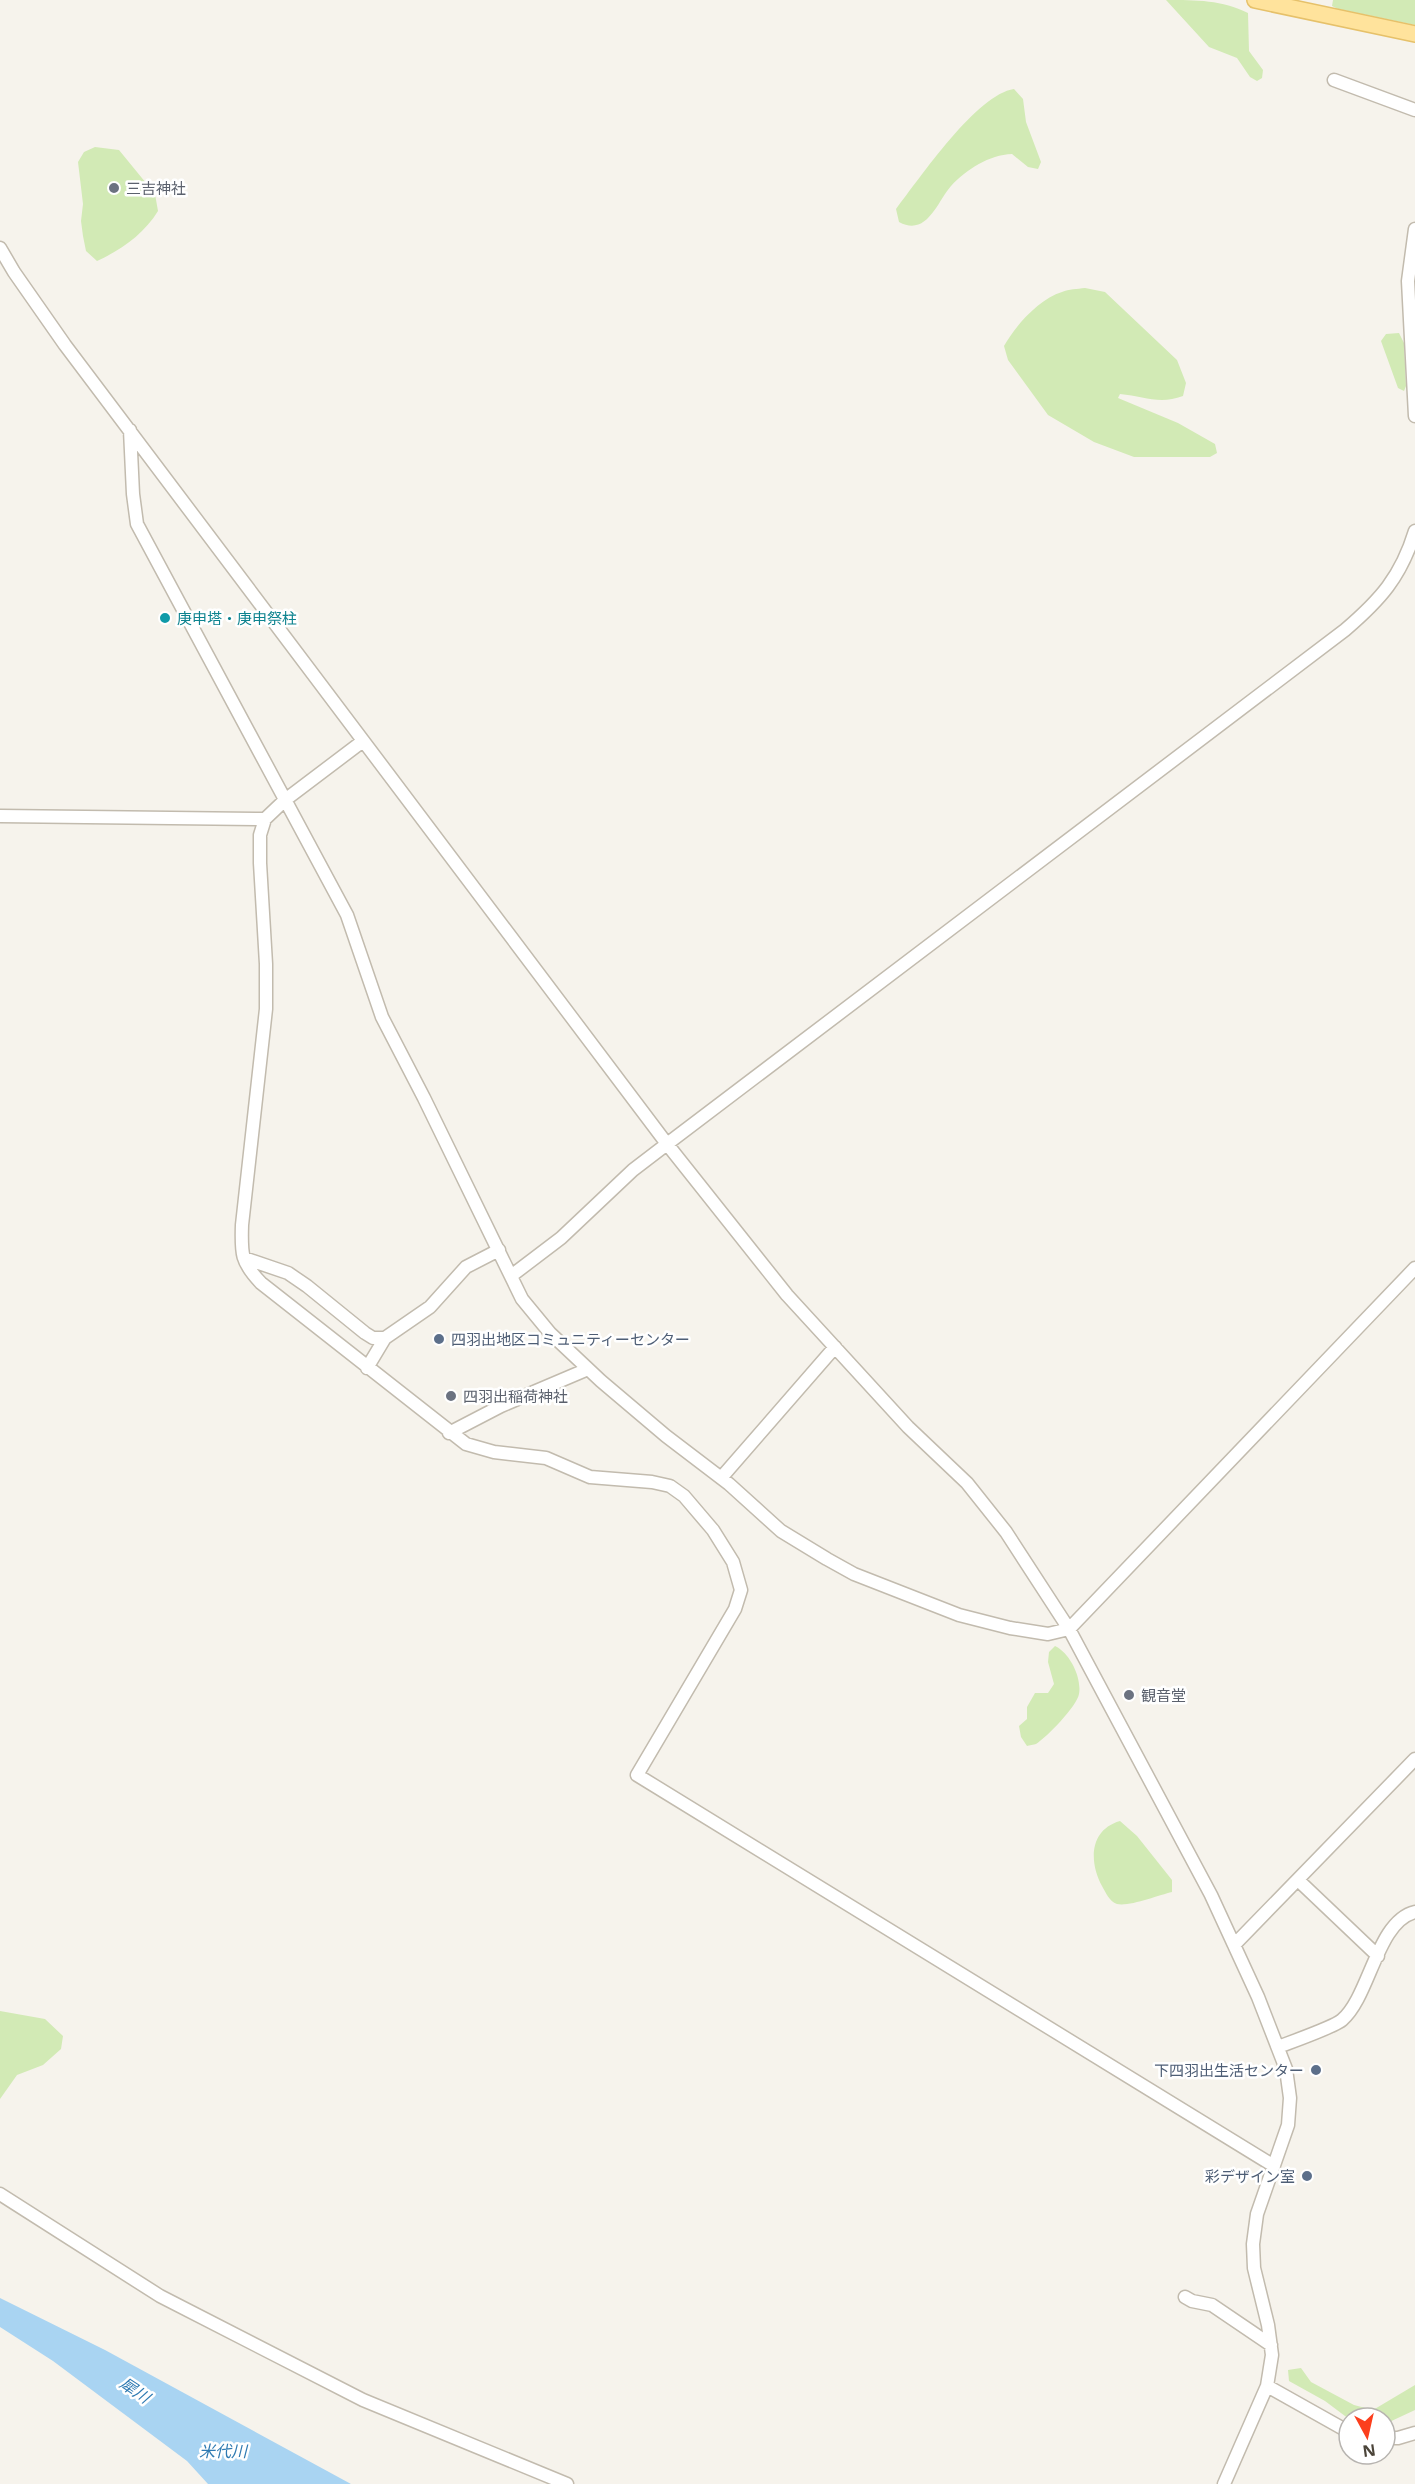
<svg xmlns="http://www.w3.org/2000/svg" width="1415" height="2484" viewBox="0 0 1415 2484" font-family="'Open Sans','Noto Sans JP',sans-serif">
	<rect width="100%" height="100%" fill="#f6f3ec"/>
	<!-- green -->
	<path fill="#d2eab5" d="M1166,0c31,0 56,0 82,13l1,38 14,19 -1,8 -5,3 -7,-4 -13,-19 -28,-11z
		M1333,0h82v25l-77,-16 -6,-3z
		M1014,89l9,10 3,23 15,40 -3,7 -10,-2 -16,-13c-23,1 -45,15 -61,32 -14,16 -24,51 -52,36l-3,-13c24,-31 81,-115 118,-120z
		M95,147l24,3 36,44 3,17c-14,23 -37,39 -61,50l-11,-10 -3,-15 -2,-15 2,-17 -5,-42 6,-10z
		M1085,288l20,4 72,68 9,23 -3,13c-24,9 -39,0 -63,-2l-2,4 60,25 37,21 2,9 -7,4h-76l-40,-15 -46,-27 -40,-55 -4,-14c11,-20 35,-47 58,-54 7,-3 15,-3 23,-4z
		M1399,333l5,10 2,43 -2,5 -6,-3 -17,-47 5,-7z
		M1055,1646c15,7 27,32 24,48 -2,12 -32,43 -43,50 -2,1 -7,1 -9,2l-6,-9 -2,-11 8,-7v-12l8,-14h13l6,-9 -6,-22 1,-10z
		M1120,1821l17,15 35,44v12c-13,3 -43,15 -55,12 -8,-3 -11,-11 -15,-18 -13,-24 -13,-56 18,-65z
		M0,2011l45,8 18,17 -2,13 -18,16 -26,10 -17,24z
		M1301,2368l10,14 43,23 19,5 42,-25v25l-30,14v-6l-36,1 -24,-18 -36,-20 -1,-11z"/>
	<!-- water -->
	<path fill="#a9d4f2" d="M0,2298l105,52 246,134h-143l-21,-23 -134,-100 -53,-34z"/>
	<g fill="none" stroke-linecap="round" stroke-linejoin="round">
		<!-- minor casing -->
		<g stroke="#c2bbae" stroke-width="15">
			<path id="minor" d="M1334,80l81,30
				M1415,229l-7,52 7,135
				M0,248l14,24 51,73 602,799 120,151 121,132 59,56 39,49 63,97 142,266 47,102 28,72 4,29 -2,27 -31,89 -4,30 1,24 14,57 4,30 -5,31 -43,98
				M130,430l3,64 4,30 210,391 35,102 42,81 98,201 28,34 51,48 65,55 63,48 52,47 46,28 27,15 105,41 51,13 38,6 21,-5 346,-361
				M363,741l-78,59 -20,19 -5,16v28l6,101v45l-24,216c-1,29 -1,37 19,58l205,161 28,8 52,6 44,19 62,5 18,4 14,10 29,34 20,32 8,28 -6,19 -98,166 637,391
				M0,816l265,3
				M244,1258l44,15 19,13 58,47 8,5h12
				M511,1276l50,-38 72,-68 34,-26 678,-514c35,-30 56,-53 70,-99
				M367,1368l18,-30 45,-31 36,-40 33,-17
				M449,1433l52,-27 87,-37
				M721,1478l114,-131
				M1298,1880l80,76
				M1234,1945l181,-186
				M1278,2047c13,-5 56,-20 64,-27 28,-24 35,-99 73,-108
				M0,2194l160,102 203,104 204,84
				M1185,2297l7,4 20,4 59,40
				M1267,2386l82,46
				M1385,2438h13l17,-5"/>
		</g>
		<!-- major casing -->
		<g stroke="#e6c16a" stroke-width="18">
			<path id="major" d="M1255,0l160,34"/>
		</g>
		<!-- minor -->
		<use href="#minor" stroke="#fff" stroke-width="12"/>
		<!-- major -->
		<use href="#major" stroke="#ffe39c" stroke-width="15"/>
	</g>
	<!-- markers -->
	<g fill="#6b7280" stroke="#fff" stroke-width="2">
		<circle cx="114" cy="188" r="6"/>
		<circle cx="451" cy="1396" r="6"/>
		<circle cx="1129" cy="1695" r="6"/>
	</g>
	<circle fill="#0f9aa8" stroke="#fff" stroke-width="2" cx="165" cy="618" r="6"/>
	<g fill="#5c6f8a" stroke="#fff" stroke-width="2">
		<circle cx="439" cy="1339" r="6"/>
		<circle cx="1316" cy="2070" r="6"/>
		<circle cx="1307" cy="2176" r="6"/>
	</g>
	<g text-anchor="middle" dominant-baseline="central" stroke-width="5" stroke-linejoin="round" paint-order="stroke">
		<!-- worship labels -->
		<g font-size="15" fill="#5b616d" stroke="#fff" text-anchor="start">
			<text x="126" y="188">三吉神社</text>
			<text x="463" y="1396">四羽出稲荷神社</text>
			<text x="1141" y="1695">観音堂</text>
		</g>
		<!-- culture labels -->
		<g font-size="15" fill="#0d838f" stroke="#fff" text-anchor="start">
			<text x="177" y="618">庚申塔・庚申祭柱</text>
		</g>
		<!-- service labels -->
		<g font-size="15" fill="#4e5e75" stroke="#fff" text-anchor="end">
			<text x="451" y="1339" text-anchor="start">四羽出地区コミュニティーセンター</text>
			<text x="1304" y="2070">下四羽出生活センター</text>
			<text x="1295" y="2176">彩デザイン室</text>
		</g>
		<!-- water labels -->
		<g font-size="16" font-style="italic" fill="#2e7ab2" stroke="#fff">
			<text transform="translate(135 2390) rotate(34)">犀川</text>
			<text x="223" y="2451">米代川</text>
		</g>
	</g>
	<!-- north arrow -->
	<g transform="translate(1367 2436) rotate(172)"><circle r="28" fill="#ffffff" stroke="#b7b4b0" stroke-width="1.5"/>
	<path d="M0-4.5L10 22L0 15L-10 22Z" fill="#fc3f1d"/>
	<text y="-9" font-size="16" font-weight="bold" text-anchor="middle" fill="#4b4439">N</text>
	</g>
</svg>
